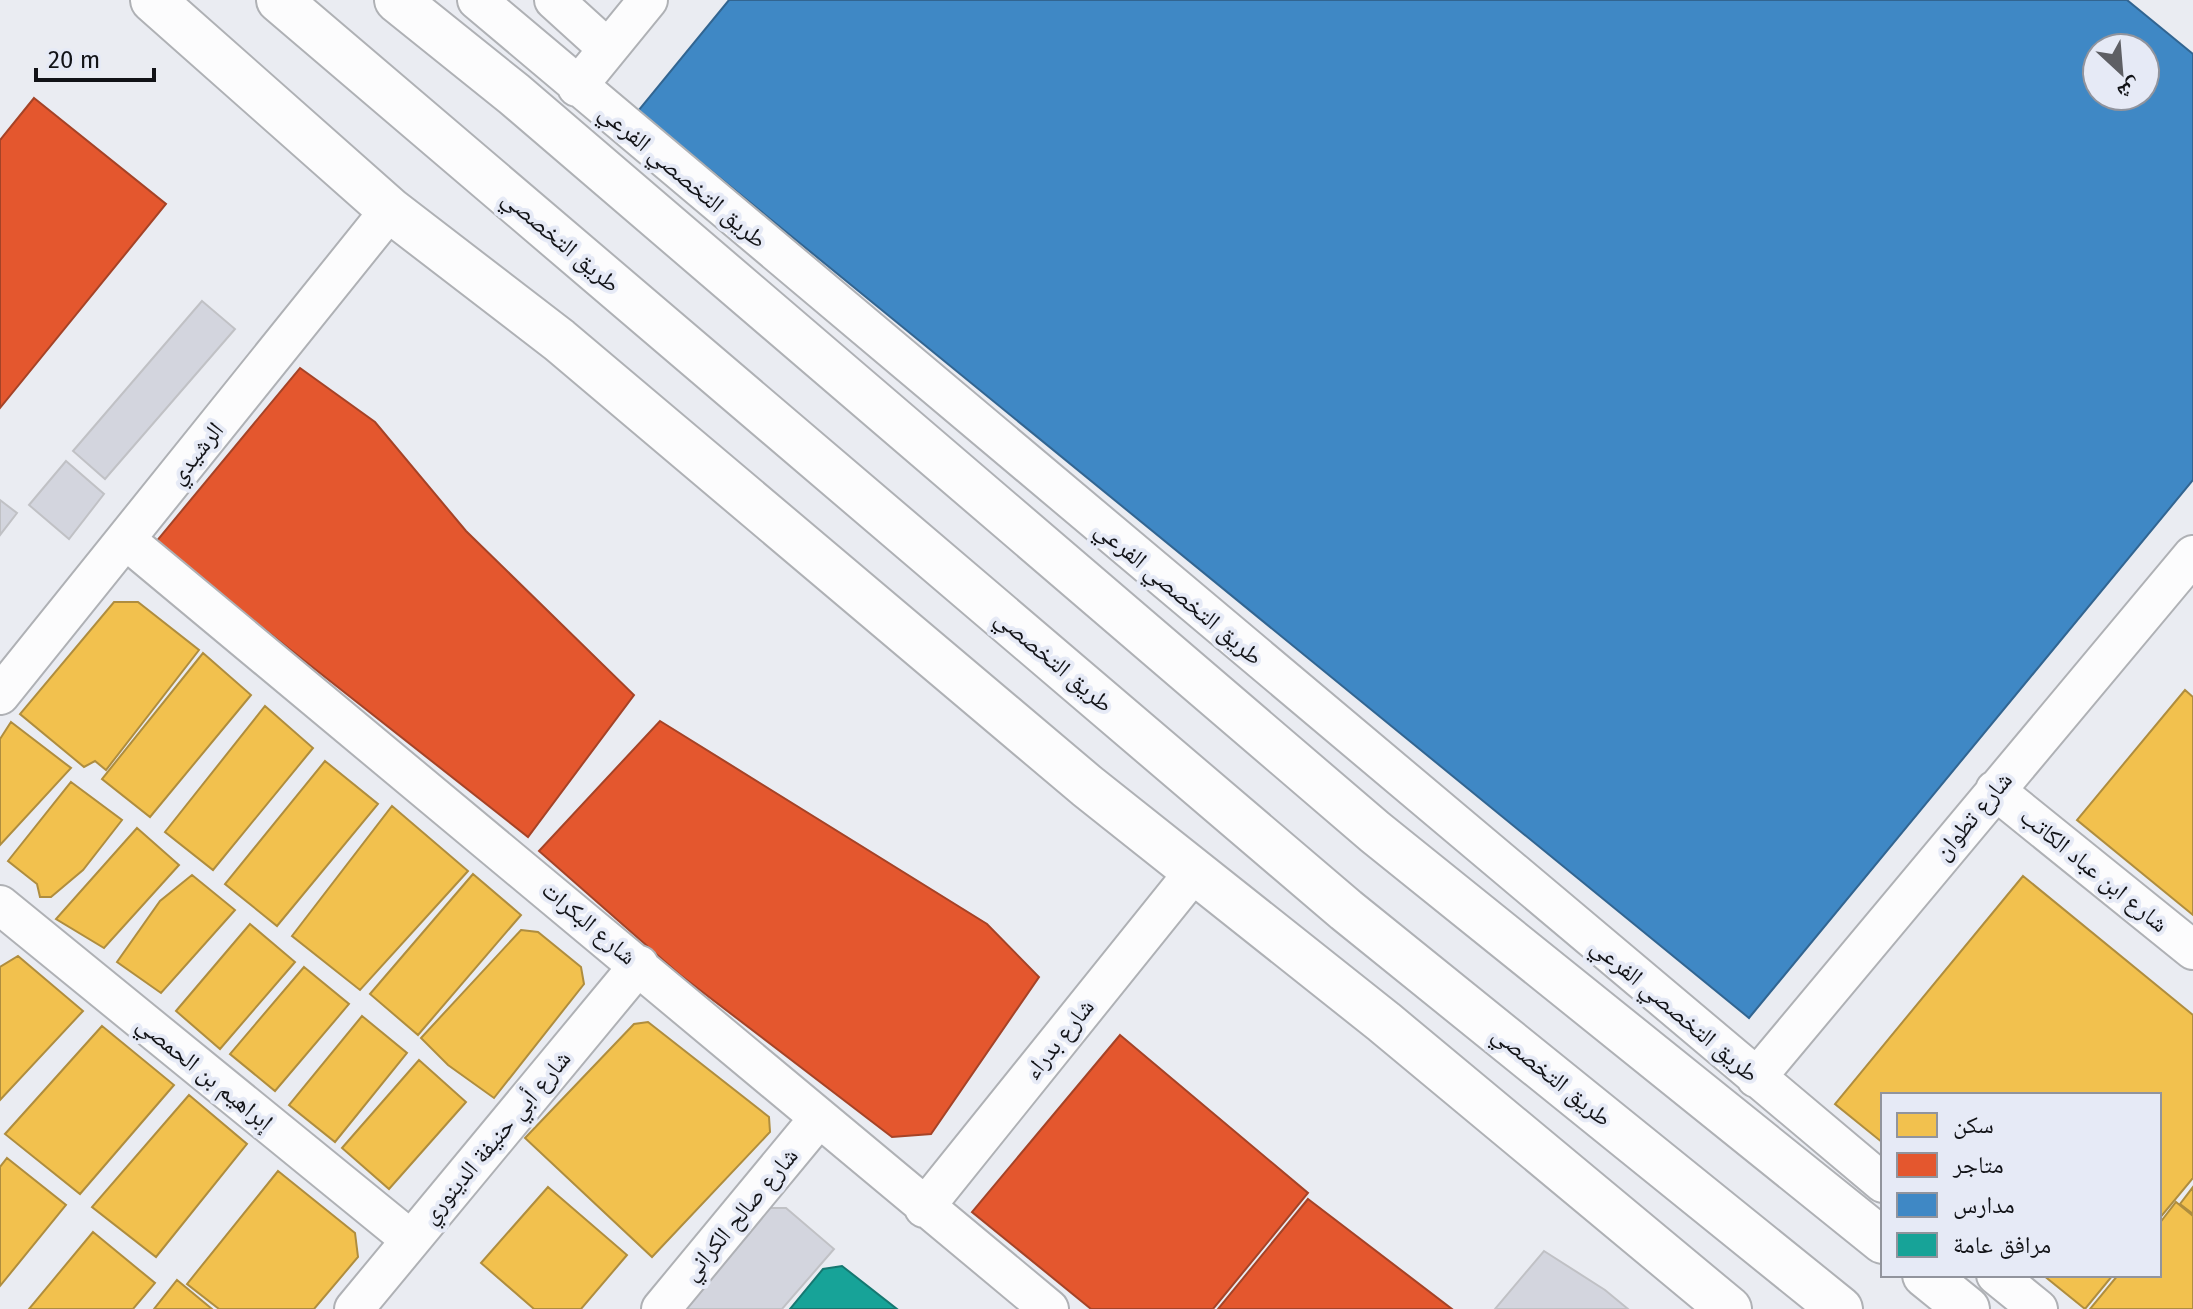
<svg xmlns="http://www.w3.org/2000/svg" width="2193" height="1309" viewBox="0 0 2193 1309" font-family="'Fira Sans','Noto Naskh Arabic',sans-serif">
	<rect width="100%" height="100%" fill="#eaecf2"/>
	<!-- homes -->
	<path fill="#f2c14e" stroke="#af8d3e" stroke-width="2" d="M114,602h24l61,48 -93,120 -11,-9 -11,6 -64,-53z
		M203,653l48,42 -101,122 -48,-38z
		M2185,690l8,7v218l-116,-95z
		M265,706l48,42 -100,122 -48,-38z
		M11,722l60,46 -71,77v-106z
		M325,761l53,43 -101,122 -52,-42z
		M71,782l51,38 -39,50 -32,27h-11l-3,-13 -29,-23z
		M392,806l76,65 -108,119 -68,-54z
		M137,828l42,37 -75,83 -48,-29z
		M473,874l48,41 -103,120 -48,-41z
		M192,875l43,35 -74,83 -44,-31 43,-61z
		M2023,876l170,139v163l-34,41v-124h-276v48l-48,-39z
		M250,924l45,38 -75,87 -44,-38z
		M521,930l17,2 43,35 3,17 -90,114 -46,-33 -27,-27z
		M18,956l65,55 -83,89v-133z
		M304,967l45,37 -74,87 -45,-37z
		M362,1016l45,37 -72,89 -46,-37z
		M648,1022l121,95 1,15 -118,125 -127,-119 109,-114z
		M102,1026l72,59 -94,109 -75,-60z
		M419,1060l47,42 -77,87 -47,-41z
		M189,1095l58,49 -91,113 -64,-50z
		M7,1158l59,47 -66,81v-119z
		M278,1171l77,62 3,24 -44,52h-95l-32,-25z
		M548,1187l79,68 -46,54h-47l-53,-46z
		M2193,1187v27l-13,-10z
		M2176,1202l17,14v93h-103l28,-34h41v-51z
		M93,1232l62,51 -22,26h-104z
		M2043,1275h70l-28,34z
		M177,1280l35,29h-58z"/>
	<!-- shops -->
	<path fill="#e4572e" stroke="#a54327" stroke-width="2" d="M34,98l132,106 -166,204v-268z
		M300,368l75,54 91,109 168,164 -106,142 -373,-294z
		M660,721l327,203 52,53 -108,157 -39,3 -213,-163 -140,-123z
		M1120,1035l188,158 -95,116h-122l-119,-97z
		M1308,1199l144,110h-234z"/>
	<!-- schools -->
	<path fill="#3f88c5" stroke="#326591" stroke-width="2" fill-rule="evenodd" d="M729,0h1398l66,54v426l-444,538 -1111,-907zM2097,48h48v48h-48z"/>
	<!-- public -->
	<path fill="#17a398" stroke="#167871" stroke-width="2" d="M842,1266l55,43h-107l33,-40z"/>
	<!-- building -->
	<path fill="#d3d5de" stroke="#c0c1c5" stroke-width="2" d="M202,301l33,28 -130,150 -32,-28z
		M66,461l38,33 -35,45 -40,-34z
		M0,500l17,13 -17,22z
		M761,1208h25l48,41 -52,60h-106z
		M1544,1251l61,39 23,19h-133z"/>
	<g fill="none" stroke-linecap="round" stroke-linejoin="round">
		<!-- minor casing -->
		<g stroke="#afb1b5" stroke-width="42">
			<path id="minor" d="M477,0l1406,1183
				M554,0l54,49
				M577,87l71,-87
				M126,540l923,769
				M0,695l390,-485
				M1995,790l198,160
				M0,905l411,335
				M1756,1078l437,-523
				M924,1208l271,-337
				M1996,1275l42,34
				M354,1309l285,-344
				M661,1309l158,-191"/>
		</g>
		<!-- major casing -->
		<g stroke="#afb1b5" stroke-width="48">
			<path id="major" d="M153,0l237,210 169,130 528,446 297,236 345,287
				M279,0l1067,910 494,399
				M397,0l117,94 861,738 508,409
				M1925,1275l42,34"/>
		</g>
		<!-- minor -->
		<use href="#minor" stroke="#fcfcfd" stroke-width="38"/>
		<!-- major -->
		<use href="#major" stroke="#fcfcfd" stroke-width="44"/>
	</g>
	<g text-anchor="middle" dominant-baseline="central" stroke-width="8" stroke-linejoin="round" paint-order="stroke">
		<!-- street labels -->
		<g font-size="24" fill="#121317" stroke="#e6eaf6">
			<text transform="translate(683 176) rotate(40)">طريق التخصصي الفرعي</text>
			<text transform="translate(561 241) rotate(40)">طريق التخصصي</text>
			<text transform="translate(196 453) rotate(-51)">الرشيدي</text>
			<text transform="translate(1179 593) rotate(40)">طريق التخصصي الفرعي</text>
			<text transform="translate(1054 661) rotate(40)">طريق التخصصي</text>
			<text transform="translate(1973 816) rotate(-50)">شارع تطوان</text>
			<text transform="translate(2094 870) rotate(39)">شارع ابن عباد الكاتب</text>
			<text transform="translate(589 923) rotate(40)">شارع البكرات</text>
			<text transform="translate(1675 1010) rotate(40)">طريق التخصصي الفرعي</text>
			<text transform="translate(1059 1039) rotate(-51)">شارع بدراء</text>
			<text transform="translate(205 1073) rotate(39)">إبراهيم بن الحمصي</text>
			<text transform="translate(1552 1076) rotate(39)">طريق التخصصي</text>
			<text transform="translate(496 1137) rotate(-50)">شارع أبي حنيفة الدينوري</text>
			<text transform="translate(740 1214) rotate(-50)">شارع صالح الكراني</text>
		</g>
	</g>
	<!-- legend -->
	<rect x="1881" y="1093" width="280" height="184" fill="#e6eaf6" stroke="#91949d" stroke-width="2"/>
	<rect x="1897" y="1113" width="40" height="24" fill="#f2c14e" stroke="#91949d" stroke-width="2"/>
	<text x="1953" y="1133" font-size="24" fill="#121317">سكن</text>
	<rect x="1897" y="1153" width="40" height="24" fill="#e4572e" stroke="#91949d" stroke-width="2"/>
	<text x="1953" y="1173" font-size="24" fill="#121317">متاجر</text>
	<rect x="1897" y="1193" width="40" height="24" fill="#3f88c5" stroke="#91949d" stroke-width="2"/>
	<text x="1953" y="1213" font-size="24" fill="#121317">مدارس</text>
	<rect x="1897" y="1233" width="40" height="24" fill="#17a398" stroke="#91949d" stroke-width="2"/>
	<text x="1953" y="1253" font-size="24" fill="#121317">مرافق عامة</text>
	<!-- north arrow -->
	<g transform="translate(2121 72) rotate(154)"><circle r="38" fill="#e6eaf6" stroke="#91949d" stroke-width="2"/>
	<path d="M0-6L14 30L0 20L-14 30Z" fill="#5e5f64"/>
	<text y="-12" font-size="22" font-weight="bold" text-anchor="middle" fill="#121317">ش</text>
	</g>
	<!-- scale -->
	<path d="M36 68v12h118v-12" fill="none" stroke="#121317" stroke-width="4"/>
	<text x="48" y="68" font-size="24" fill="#121317" stroke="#e6eaf6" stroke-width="6" paint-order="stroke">20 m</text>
</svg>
